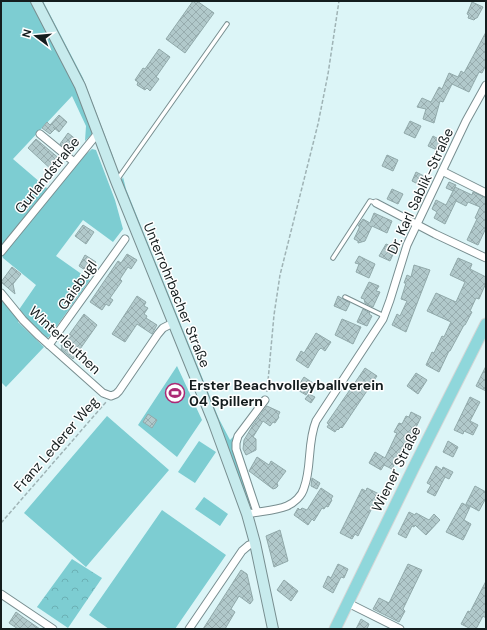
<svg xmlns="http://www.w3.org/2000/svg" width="487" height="630" viewBox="0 0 487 630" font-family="'DM Sans',sans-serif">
	<defs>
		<pattern id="park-crowns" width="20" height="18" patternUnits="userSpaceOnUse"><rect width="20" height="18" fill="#7dcdd2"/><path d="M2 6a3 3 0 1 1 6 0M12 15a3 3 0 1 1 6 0" fill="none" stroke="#6bb0b4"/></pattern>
		<pattern id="building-cross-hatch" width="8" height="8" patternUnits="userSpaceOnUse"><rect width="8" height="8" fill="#b1c9cb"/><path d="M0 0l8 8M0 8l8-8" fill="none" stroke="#97acae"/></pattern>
	</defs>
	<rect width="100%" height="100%" fill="#dcf5f7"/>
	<!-- grass -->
	<path fill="#7dcdd2" d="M1,1h30l39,73 22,56v4l-7,7 1,-15 -14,-30 -59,63 35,30 -47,59z
		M40,1h3l40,77 31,81 1,7z
		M92,149l4,1 19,50 8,29 -10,13 -30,-22 -27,36 34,24 -41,57 -4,2 -27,-28 18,-26 -33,-27 -1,-3 83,-100z
		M123,177l3,12 93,230 11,21 7,-7 -5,13 19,57 -1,2 -2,-2 -127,-321z
		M1,297l19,23 -2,2 26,25 -38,40 -5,-5z
		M177,366l25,54 -25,37 -39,-32z
		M107,416l62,54 -83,97 -62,-54z
		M199,441l17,11 -21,31 -17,-11z
		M204,497l24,17 -8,12 -25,-17z
		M162,510l64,45 -51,74h-66l-20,-14z"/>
	<!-- park -->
	<path fill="url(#park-crowns)" d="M72,559l30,19 -34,50 -31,-21z"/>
	<!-- building -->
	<path fill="url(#building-cross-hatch)" stroke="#91a9aa" d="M193,1h4l17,12 -29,40 -19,-14z
		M472,2l11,5 -6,11h-1l-2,2 -6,-2 1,-3 -2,-1z
		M486,32v33l-4,8 -3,-1 -10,20 -17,-8 -9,18 -3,-1 -6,22 -11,-4 3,-10 -9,-2 5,-9 9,4 8,-15 3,2 7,-16 9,4 3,-6 3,2z
		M159,49l11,8 -14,20 3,2 -9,12 -3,-3 -2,2 -8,-5 1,-3 -3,-2 8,-12 2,1z
		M59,115l8,7 -8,10 -6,-5 2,2 -5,5 -8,-6 5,-6 3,3z
		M410,121l11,5 -6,12 -11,-5z
		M68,133l10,8 -8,11 -10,-8z
		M433,136l11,6 -5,9 -11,-5z
		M36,139l25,21 -8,11 -25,-23z
		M387,155l11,5 -5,11 -11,-5z
		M416,172l10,5 -4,9 -10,-5z
		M449,182l7,3 -3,6 -7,-3z
		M455,187l17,8 1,-3 13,6v30l-8,17 -11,-5 10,-21 -2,-1 5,-11 -12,-5 -2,4 -10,-5 -11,23 -11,-6 3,-6 -5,-3 4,-9 10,5z
		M392,189l11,5 -5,10 -11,-5z
		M374,213l18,8 -5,12 -15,-7 -7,15 -7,2v-2l-4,-2 6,-13h-2l5,-7 7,4z
		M83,225l11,7 -8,12 -11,-8z
		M386,244l10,4 -6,13 -11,-5z
		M127,254l10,6 -6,9 -3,-2 -8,12 2,2 -12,17 3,2 -4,6 -3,-2 -4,6 -12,-8 28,-41 3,2z
		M85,255l11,7 -4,5 2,1 -3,6 -12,-8z
		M359,256l16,8 -6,14 -13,-6 3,-8 -4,-1z
		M458,258l14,6 -2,5 16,8v6l-7,16 -3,-1 -6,13 2,1 -7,13h-1l-14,26h-1l-10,21 -13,-7 6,-13 2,1 8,-17 2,1 7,-15 -24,-11 9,-18 20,9 9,-20 -15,-7z
		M414,265l16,5 -24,62 -14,-7 5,-11 3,2 7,-15 -6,-2 5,-16h-2l3,-8 4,2z
		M12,267l9,7 -8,10 2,10 -14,-12z
		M369,282l10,4 -3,5 4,1 -7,15 -8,-4 -1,-4 -3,-1z
		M137,296l9,6 -2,4 4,2 -4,6 3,2 -1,2 11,7 -5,9 -15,-10 -12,18 -13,-8z
		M338,296l12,7 -4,8 -12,-5z
		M363,309l7,4 -1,1 3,2 -5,10 -10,-4z
		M84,314l13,11 -24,34 -12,-10 1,-2 -1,-1z
		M342,319l19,8 -8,17 -18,-9z
		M316,333l15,9 -6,9 -4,-3 -3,3 -10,17 -12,-8 5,-9 3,2z
		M486,366v25l-10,-5z
		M365,368l12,8 -35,52 -1,-1 -3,3 -1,-1 -2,3 -8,-5 2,-3 -2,-1z
		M416,373l11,7 -9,14 -11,-8z
		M304,377l9,6 -7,12 -10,-6z
		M309,394l6,3 -4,6 -6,-4z
		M470,397l10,5 -10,19 8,4 -5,10 -9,-4 -1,3 -9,-4z
		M267,406l13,6 -2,4 1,1 -4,6 -2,-1 -3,4 -7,-5 -10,16 3,2v11l-10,5 -3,-6 1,-9 9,-15z
		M411,412l10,5 -11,23 -1,-1 -8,17 -2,-1 -7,14 -8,-4 -3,5 -12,-7 6,-11 10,6 12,-25 -3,-1 5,-9 3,1 4,-8 3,1z
		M148,414l9,6 -5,8 -9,-6z
		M448,441l10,6 -5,10 -10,-5z
		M257,457l12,8 2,-4 15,10 -9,12 1,3 -2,2 -3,1 -24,-18z
		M436,466l6,4 1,-3 10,5 -4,7 -4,-2 -10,19 -8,-4 4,-7 -4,-2z
		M312,478l8,5 -3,6 -6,-3z
		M475,486l11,6v6l-7,13 -13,-7z
		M321,488l12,8 -2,3 1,1 -4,7 -2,-1 -2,3 -2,-1 -8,13 -2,-2 -4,6 -14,-10 4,-7 2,2 2,-2 5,2z
		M367,488l12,6 -21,42 -3,-2 -3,5 -12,-6 22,-44 4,2z
		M462,503l8,4 -6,13 7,4 -8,16 -17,-8z
		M409,512l6,3 1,-2 13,7 5,-6 6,6 -14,15 -11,-10 -1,2 -2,-1 -6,12 -8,-4z
		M280,530l8,31 -14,6 -8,-31z
		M338,564l10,5 -4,9 -3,-1 -8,16 -10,-6 5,-11 3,2z
		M408,564l14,6 -19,39 2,2 -6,11 -26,-13 6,-11 10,5z
		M241,570l6,4 6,26 -3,4 -11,-8 -8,13 4,3 -10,17h-22z
		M284,580l14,11 -7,10 -14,-11z
		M486,581v37l-3,-2 -7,13h-5l-10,-5 7,-13 2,1z
		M16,612l8,6 16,11h-22l-9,-6z
		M361,619l8,5 -2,5h-11z"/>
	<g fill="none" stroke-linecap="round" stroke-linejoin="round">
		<!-- lane casing -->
		<g stroke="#788e90" stroke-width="5.5">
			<path id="lane" d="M117,180l110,-156
				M333,258l37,-57 6,2
				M345,297l39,19"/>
		</g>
		<!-- street casing -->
		<g stroke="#788e90" stroke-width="9">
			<path id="street" d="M40,134l34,28
				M442,171l44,22
				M376,203l59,31 51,24
				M1,252l97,-119
				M1,293l22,27 16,16 64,57 8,3 5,-2 3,-3 39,-57 5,-6 10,-5
				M49,345l76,-106
				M257,512l-21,-63v-6l2,-7 27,-36
				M247,514c13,-3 28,-3 40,-8 7,-3 15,-10 17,-18 8,-21 3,-45 12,-67l67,-102 7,-19 17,-55 59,-124 20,-36
				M1,594l52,35
				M348,603l52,26
				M189,629l53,-78 7,-6 6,-2"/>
		</g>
		<!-- secondary casing -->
		<g stroke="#788e90" stroke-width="12">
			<path id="secondary" d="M36,1l44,85 36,95 97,240 34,93 8,29 18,86"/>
		</g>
		<!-- primary casing -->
		<g stroke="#d5d6d6" stroke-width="13">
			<path id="primary" d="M335,629l78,-160 73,-145"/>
		</g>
		<!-- path -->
		<path stroke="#9fb3b5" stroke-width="1.5" stroke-dasharray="4 2" stroke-linecap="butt" d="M267,392l7,-77 6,-40 38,-151 10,-50 11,-73
			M1,523l105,-121"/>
		<!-- lane -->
		<use href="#lane" stroke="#fff" stroke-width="3.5"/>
		<!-- street -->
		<use href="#street" stroke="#fff" stroke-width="7"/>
		<!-- secondary -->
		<use href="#secondary" stroke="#c7ebed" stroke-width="10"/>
		<!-- primary -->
		<use href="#primary" stroke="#8fd7db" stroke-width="11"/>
	</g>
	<!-- icons -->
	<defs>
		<g id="stadium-ring" transform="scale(1)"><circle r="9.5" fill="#fff" stroke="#ac2974" stroke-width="1.5"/><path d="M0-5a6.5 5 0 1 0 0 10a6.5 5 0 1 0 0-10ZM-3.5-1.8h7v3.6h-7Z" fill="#ac2974"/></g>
	</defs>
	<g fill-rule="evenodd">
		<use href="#stadium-ring" x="175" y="393"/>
	</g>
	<g text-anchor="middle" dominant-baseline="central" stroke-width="3" stroke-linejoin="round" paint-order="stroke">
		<!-- street labels -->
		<g font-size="14" fill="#141d1e" stroke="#fff">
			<text transform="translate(47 175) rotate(-51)">Gurlandstraße</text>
			<text transform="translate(420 191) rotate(-65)">Dr. Karl Sablik-Straße</text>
			<text transform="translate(77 285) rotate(-55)">Gaisbugl</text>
			<text transform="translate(177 295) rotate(68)">Unterrohrbacher Straße</text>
			<text transform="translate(65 340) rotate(43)">Winterleuthen</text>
			<text transform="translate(56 444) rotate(-49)">Franz Lederer Weg</text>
			<text transform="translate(396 469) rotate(-64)">Wiener Straße</text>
		</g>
		<!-- poi labels -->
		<g font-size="14" font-weight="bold" fill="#141d1e" stroke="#fff" text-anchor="start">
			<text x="189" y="385">Erster Beachvolleyballverein<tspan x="189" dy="16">04 Spillern</tspan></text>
		</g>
	</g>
	<!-- border -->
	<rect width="487" height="630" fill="none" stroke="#141d1e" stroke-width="4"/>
	<!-- north arrow -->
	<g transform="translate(36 36) rotate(286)" stroke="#ffffff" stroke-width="3" paint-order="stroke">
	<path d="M0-3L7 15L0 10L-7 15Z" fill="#141d1e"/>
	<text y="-6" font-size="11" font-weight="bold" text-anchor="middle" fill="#141d1e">N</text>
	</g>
</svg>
